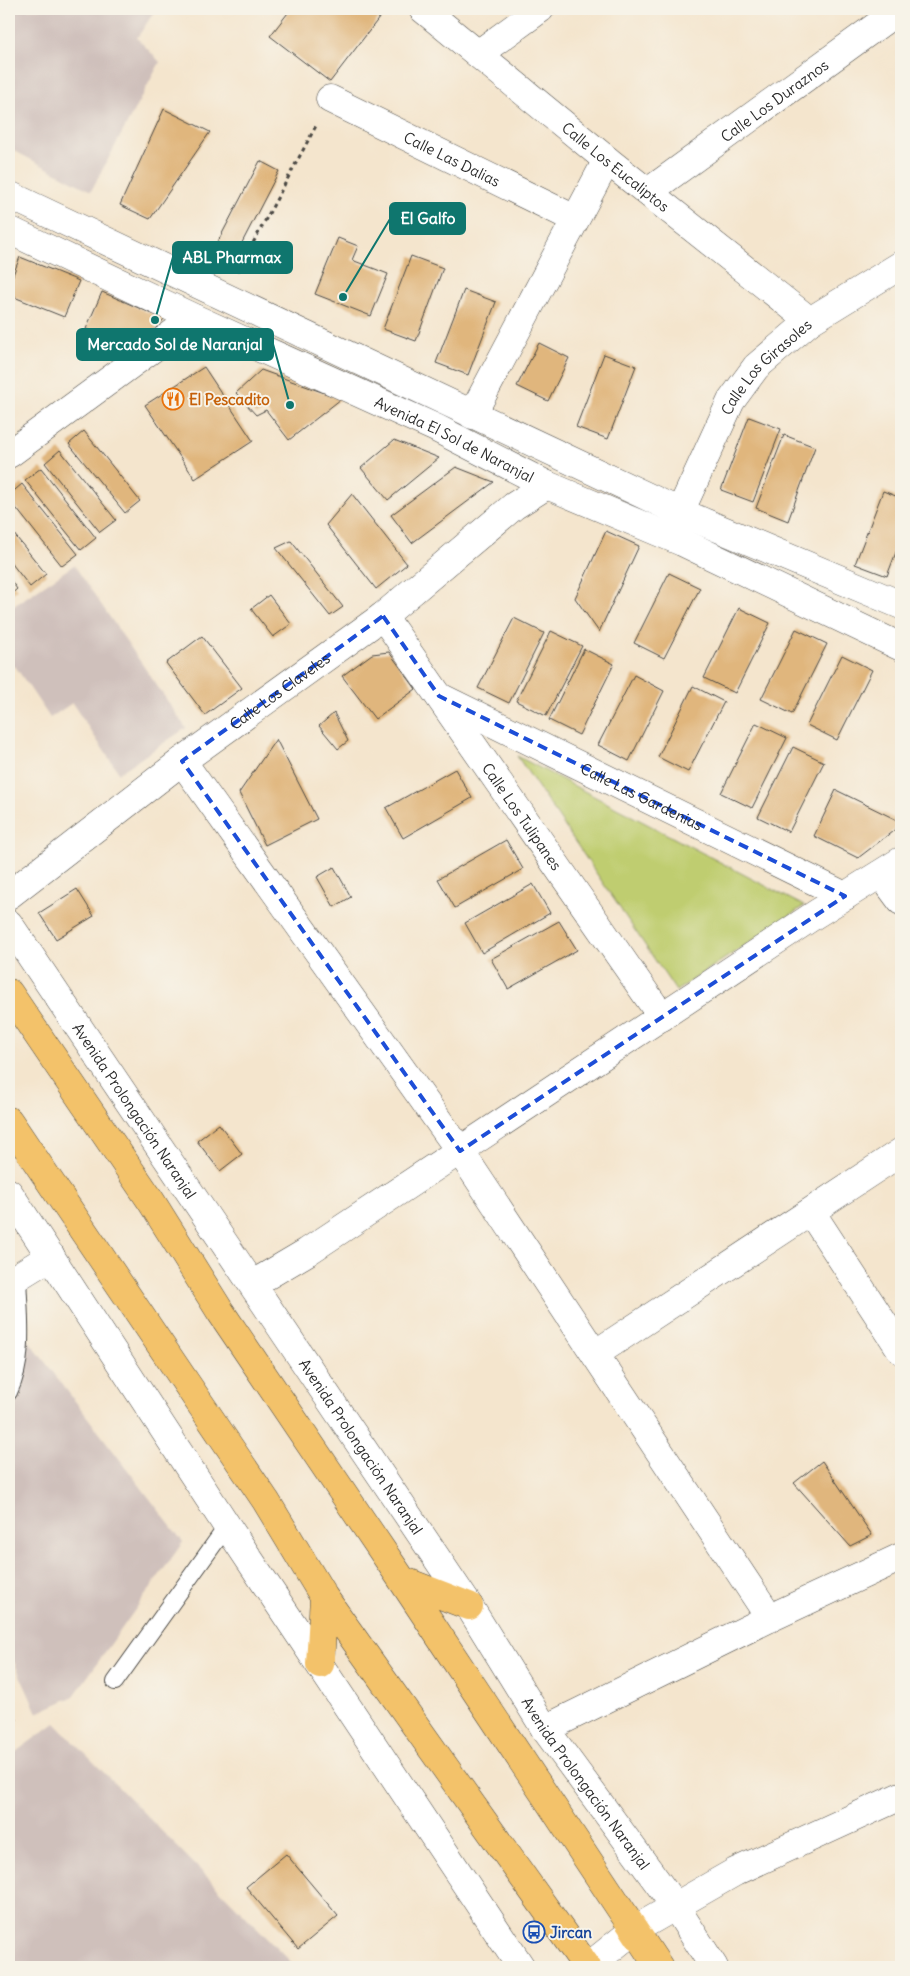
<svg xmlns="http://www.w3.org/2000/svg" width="910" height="1976" viewBox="0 0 910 1976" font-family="Delius,sans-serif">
	<rect width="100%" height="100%" fill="#f7f3e8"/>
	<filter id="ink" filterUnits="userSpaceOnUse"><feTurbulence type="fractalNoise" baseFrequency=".02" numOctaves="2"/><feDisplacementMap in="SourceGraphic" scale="10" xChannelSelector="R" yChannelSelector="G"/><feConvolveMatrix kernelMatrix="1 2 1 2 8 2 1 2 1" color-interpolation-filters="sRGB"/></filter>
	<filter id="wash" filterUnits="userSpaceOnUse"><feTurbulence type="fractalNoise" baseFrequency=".0096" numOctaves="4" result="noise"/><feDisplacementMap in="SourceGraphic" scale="20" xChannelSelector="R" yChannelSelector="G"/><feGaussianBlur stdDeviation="1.12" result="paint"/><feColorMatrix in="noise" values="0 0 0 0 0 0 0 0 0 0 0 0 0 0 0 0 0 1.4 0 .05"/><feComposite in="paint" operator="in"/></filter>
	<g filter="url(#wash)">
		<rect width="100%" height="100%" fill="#f4e5cd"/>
		<!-- industrial -->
		<path fill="#cfc0bb" d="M9,9h147l-19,29 23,24 -69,129 -82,-43z
			M74,565l112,163 -67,45 -47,-70 -22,15 -35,-52 -6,2v-59z
			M13,1320l170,222 -109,154 -37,17 -28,-62v-329z
			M55,1723l241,244h-287v-210z"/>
		<!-- green -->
		<path fill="#bfcd6f" stroke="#757c4d" d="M517,756l287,150 -128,85z"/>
		<g id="blocks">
			<!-- building -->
			<path fill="#e0b67d" d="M291,9h95l-56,73 -60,-46z
				M164,109l46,23 -60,87 -30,-14z
				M260,161l19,10 -47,91 -19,-11z
				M338,238l20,8 -6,14 36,14 -17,42 -56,-22z
				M411,256l32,12 -27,73 -33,-12z
				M20,257l59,24 -15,36 -55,-22v-10z
				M464,290l32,12 -28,73 -32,-12z
				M102,292l62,27 -28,33 -50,-23z
				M539,343l30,15 -21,43 -31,-15z
				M604,354l32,12 -28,73 -32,-12z
				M204,367l49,74 -58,38 -50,-74z
				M261,370l80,29 -52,41 -23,-30 -10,5 -20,-22z
				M749,417l32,12 -28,73 -32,-12z
				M84,431l56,70 -15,12 -56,-69z
				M784,435l31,12 -27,74 -32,-13z
				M394,440l45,18 -51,42 -27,-32z
				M60,450l56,70 -16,12 -55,-69z
				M456,467l38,15 -82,61 -21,-28z
				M41,468l55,70 -15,12 -56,-70z
				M22,484l56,70 -16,12 -53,-67v-4z
				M883,491l18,7v41l-14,37 -32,-12z
				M352,494l55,70 -31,25 -50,-64z
				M9,528l37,46 -16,13 -21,-27z
				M606,531l33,15 -40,86 -24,-34z
				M291,541l52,66 -13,9 -54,-68z
				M669,573l31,15 -36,70 -30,-15z
				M9,578l8,11 -8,7z
				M269,595l22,29 -18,13 -22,-28z
				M739,608l31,15 -35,70 -31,-15z
				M514,618l30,15 -35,70 -31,-15z
				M796,629l31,15 -35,70 -31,-15z
				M551,631l31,15 -36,70 -30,-15z
				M202,636l40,52 -37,27 -39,-52z
				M584,649l30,15 -35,71 -30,-15z
				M389,652l27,37 -41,30 -33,-43 30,-22z
				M842,655l30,15 -35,70 -30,-15z
				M634,675l30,16 -35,70 -31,-16z
				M693,686l31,16 -36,70 -30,-15z
				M334,713l14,28 -10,8 -19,-23z
				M756,723l31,15 -35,70 -31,-15z
				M276,739l41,80 -52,26 -26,-52z
				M793,747l31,15 -35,70 -31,-15z
				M455,769l17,29 -69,40 -17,-30z
				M836,790l65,32v3l-43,33 -44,-22z
				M506,840l17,29 -68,39 -17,-29z
				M334,867l17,30 -17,10 -17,-30z
				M533,884l17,29 -68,40 -17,-30z
				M77,889l17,27 -38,23 -17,-26z
				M559,921l18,29 -69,39 -17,-30z
				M219,1124l23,30 -22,17 -23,-30z
				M822,1461l50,74 -22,11 -56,-63z
				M9,1696l8,24 -8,6z
				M286,1854l52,62 -40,33 -52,-62z"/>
		</g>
	</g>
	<g filter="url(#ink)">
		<use href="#blocks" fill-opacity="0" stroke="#494743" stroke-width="1"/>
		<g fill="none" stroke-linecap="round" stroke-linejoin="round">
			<!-- service casing -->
			<g stroke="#494743" stroke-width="18">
				<path id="service" d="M9,1392c17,-35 10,-78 9,-116
					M115,1682l112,-156"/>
			</g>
			<!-- minor casing -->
			<g stroke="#494743" stroke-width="29">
				<g id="minor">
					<path id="s1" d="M423,9l184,151 203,161"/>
					<path d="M478,54l62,-45"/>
					<path id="s2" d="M330,99l245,120"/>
					<path id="s3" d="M648,192l252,-183"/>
					<path d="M472,415l135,-255"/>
					<path d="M9,454l185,-136"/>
					<path id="s4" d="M680,512l51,-111 25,-34 54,-46 91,-56"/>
					<path id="s5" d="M383,616l279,401"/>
					<path id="s6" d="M440,697l405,199"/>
					<path d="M182,761l278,390 310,467"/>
					<path d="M881,874l20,27"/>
					<path id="s7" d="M9,895l173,-134 201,-145 131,-110 33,-21"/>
					<path d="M811,1212l90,138"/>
					<path d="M253,1284l54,-32 509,-338 85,-53"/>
					<path d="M595,1354l306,-202"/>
					<path d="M545,1729l225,-111 131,-61"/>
					<path d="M588,1967l46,-37 101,-58 166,-76"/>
				</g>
			</g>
			<!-- tertiary casing -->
			<g stroke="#494743" stroke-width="29">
				<g id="tertiary">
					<path d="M9,195l671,317 221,93"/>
					<path id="s8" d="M9,230l185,88 242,110 111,57 135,57 219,105"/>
					<path id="s9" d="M9,924l460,682 76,123 130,177 39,61"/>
					<path d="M9,1193l218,333 294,441"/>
					<path d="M9,1282l42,-26"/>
				</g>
			</g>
			<!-- primary casing -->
			<g stroke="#494743" stroke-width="29">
				<path id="primary" d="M9,993l142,208 69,110 182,269 257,387
					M9,1121l257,380 58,96 263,370
					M402,1580l67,26
					M320,1664l4,-67"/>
			</g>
			<!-- path -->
			<path stroke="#494743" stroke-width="3" stroke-dasharray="4 4" stroke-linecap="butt" d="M238,271l79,-147"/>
			<!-- service -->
			<use href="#service" stroke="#fff" stroke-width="16"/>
			<!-- minor -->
			<use href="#minor" stroke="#fff" stroke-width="28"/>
			<!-- tertiary -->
			<use href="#tertiary" stroke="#fff" stroke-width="28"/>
			<!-- primary -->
			<use href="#primary" stroke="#f3c26a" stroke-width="28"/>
		</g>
	</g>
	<!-- marked area -->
	<path fill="none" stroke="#1d4ed8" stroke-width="4" stroke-dasharray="10 6" stroke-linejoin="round" d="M383,616l56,80 406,200 -385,255 -278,-390z"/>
	<!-- icons -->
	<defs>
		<g id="restaurant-ring" transform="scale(1.125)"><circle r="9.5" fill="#f7f3e8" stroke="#e8710a" stroke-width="1.5"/><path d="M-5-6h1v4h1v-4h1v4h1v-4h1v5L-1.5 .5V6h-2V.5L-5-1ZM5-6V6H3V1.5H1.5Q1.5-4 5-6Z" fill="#e8710a"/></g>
		<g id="bus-ring" transform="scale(1.125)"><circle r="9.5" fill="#f7f3e8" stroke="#1a4fb4" stroke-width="1.5"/><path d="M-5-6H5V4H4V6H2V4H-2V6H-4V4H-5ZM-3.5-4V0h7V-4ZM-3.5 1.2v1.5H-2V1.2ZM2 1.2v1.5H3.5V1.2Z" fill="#1a4fb4"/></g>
	</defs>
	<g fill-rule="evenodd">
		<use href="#restaurant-ring" x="173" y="399"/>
		<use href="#bus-ring" x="534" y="1932"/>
	</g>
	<g text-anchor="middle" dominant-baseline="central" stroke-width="4" stroke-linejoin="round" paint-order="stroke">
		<!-- street labels -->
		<g font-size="15" fill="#2b2b2b" stroke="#f7f3e8">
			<text stroke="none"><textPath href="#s3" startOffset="156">Calle Los Duraznos</textPath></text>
			<text stroke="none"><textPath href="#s2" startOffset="136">Calle Las Dalias</textPath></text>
			<text stroke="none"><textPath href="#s1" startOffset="249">Calle Los Eucaliptos</textPath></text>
			<text stroke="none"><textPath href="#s4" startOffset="171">Calle Los Girasoles</textPath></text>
			<text stroke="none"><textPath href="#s8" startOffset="492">Avenida El Sol de Naranjal</textPath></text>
			<text stroke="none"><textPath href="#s7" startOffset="339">Calle Los Claveles</textPath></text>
			<text stroke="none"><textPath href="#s6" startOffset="225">Calle Las Gardenias</textPath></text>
			<text stroke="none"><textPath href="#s5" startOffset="244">Calle Los Tulipanes</textPath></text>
			<text stroke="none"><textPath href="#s9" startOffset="225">Avenida Prolongación Naranjal</textPath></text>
			<text stroke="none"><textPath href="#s9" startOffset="630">Avenida Prolongación Naranjal</textPath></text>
			<text stroke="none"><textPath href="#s9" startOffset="1035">Avenida Prolongación Naranjal</textPath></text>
		</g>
		<!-- food labels -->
		<g font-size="15" font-weight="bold" fill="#c56008" stroke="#f7f3e8" text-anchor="start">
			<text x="189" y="399">El Pescadito</text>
		</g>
		<!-- transit labels -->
		<g font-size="15" font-weight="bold" fill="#164399" stroke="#f7f3e8" text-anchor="start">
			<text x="550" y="1932">Jircan</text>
		</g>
	</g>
	<!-- callouts -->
	<path fill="none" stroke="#0f766e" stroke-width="2" d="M343 297L390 219M155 320L173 257M290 405L273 344"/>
	<g fill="#0f766e" stroke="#f7f3e8" stroke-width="2">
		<circle cx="343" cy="297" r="5"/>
		<circle cx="155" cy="320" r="5"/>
		<circle cx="290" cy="405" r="5"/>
	</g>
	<g fill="#0f766e" stroke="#0f766e" stroke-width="2">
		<rect x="390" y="203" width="75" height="31" rx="5"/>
		<rect x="173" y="242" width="119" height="31" rx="5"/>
		<rect x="77" y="329" width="196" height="31" rx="5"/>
	</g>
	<g font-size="16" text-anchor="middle" font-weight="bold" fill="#fff">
		<text x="428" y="224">El Galfo</text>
		<text x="232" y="263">ABL Pharmax</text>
		<text x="175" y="350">Mercado Sol de Naranjal</text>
	</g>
	<!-- margin -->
	<rect width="910" height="1976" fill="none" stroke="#f7f3e8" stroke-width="30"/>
</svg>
